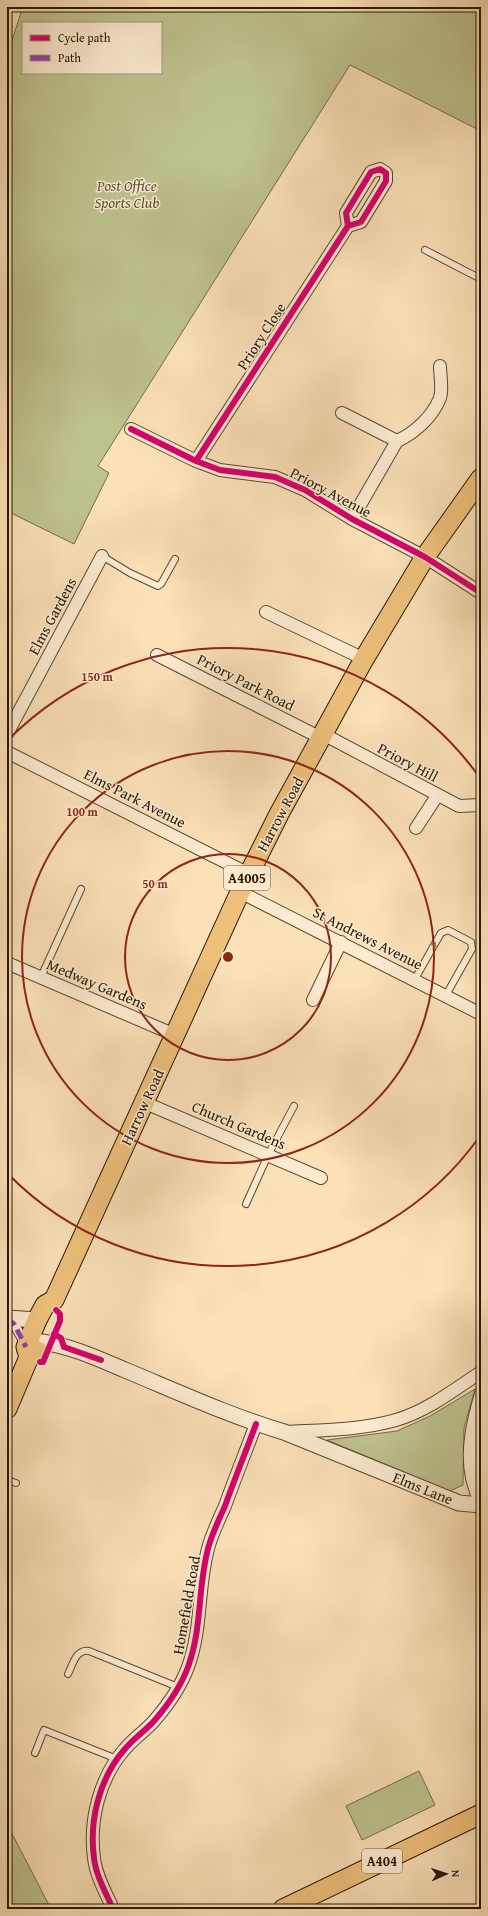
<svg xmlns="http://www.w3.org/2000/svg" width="488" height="1916" viewBox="0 0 488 1916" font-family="'Gentium Book Plus',serif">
	<rect width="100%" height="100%" fill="#fbe0b8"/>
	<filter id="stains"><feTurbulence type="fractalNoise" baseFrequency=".005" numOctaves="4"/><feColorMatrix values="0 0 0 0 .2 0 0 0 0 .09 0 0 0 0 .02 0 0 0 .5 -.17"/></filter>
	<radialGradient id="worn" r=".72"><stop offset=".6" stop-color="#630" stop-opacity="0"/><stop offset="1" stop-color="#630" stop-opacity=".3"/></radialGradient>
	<!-- green -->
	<path fill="#bec28f" stroke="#726c48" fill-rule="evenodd" d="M23,7h458v124l-131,-66 -252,401 11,7 -35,71 -67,-33v-456zM23,23h138v50h-138z
		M475,1389l-11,39 -1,57 -13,6 -123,-51 70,-9 33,-15z
		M419,1771l16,34 -73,35 -16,-34z
		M7,1824l44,85h-44z"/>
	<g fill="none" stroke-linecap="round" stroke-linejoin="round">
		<!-- service casing -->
		<g stroke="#5c4930" stroke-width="8">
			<path id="service" d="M425,250l56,29
				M102,556l28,17 28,13 3,-2 14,-25
				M41,977l40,-88
				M415,979l26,-46 7,-3 23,12 1,7 -26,46
				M246,1204l22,-49 26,-49
				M7,1480l9,3
				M68,1674c5,-10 8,-25 21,-23l89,36
				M35,1753l9,-23 73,29"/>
		</g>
		<!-- pedestrian casing -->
		<g stroke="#5c4930" stroke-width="11">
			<path id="pedestrian" d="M7,1319l7,5 12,21"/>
		</g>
		<!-- minor casing -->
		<g stroke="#5c4930" stroke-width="14">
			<path id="minor" d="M342,413l55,28 -45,78
				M131,429l65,32 24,9 55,7 30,13 47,29 73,38 56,36
				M397,441c18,-8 36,-25 43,-43 3,-9 0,-23 0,-32
				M196,461l152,-235 -2,-13 25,-41 9,-3 6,4v8l-25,41 -13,4
				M266,612l98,47
				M157,655l164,83
				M7,734l95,-178
				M323,734l136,72 22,-1
				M7,752l242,122
				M416,828l21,-32
				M240,892l241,122
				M7,963l168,72
				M313,1000l28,-58
				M143,1102l178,76
				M287,1432c37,-2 74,-2 109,-12 31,-9 58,-30 85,-48
				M480,1505c-2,-9 -6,-18 -8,-27 -6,-28 1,-57 9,-84
				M113,1909c-7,-16 -17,-33 -19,-51 -5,-37 5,-79 30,-108 9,-11 21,-19 30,-29 13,-15 27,-35 34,-54 15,-41 9,-81 21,-122 4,-13 10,-26 16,-39 10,-28 21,-55 31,-82"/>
		</g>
		<!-- tertiary casing -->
		<g stroke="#5c4930" stroke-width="17">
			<path id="tertiary" d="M7,1318l30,2
				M42,1342c29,4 57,17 83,28 53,22 105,46 159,62l175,71 22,2"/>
		</g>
		<!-- primary casing -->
		<g stroke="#271702" stroke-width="21">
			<path id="primary" d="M29,1357l-3,-10 11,-27 8,-15 9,-5 186,-408 39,-78 85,-155 61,-102 56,-79
				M7,1409l22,-52 9,-6
				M283,1909l198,-95"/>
		</g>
		<!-- service -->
		<use href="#service" stroke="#fcebd1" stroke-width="6"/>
		<!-- pedestrian -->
		<use href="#pedestrian" stroke="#fcebd1" stroke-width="9"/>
		<!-- minor -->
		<use href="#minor" stroke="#fcebd1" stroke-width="12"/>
		<!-- tertiary -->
		<use href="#tertiary" stroke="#fcebd1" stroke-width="15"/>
		<!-- primary -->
		<use href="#primary" stroke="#eec07c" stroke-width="19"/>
		<!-- quiet -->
		<path stroke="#8e44ad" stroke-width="5" stroke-dasharray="10 5" stroke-linecap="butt" d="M7,1319l7,5 12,23"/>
		<!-- cycleway casing -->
		<g stroke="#fcebd1" stroke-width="8">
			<path id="cycleway" d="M131,429l65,32 24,9 55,7 30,13 47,29 73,38 56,36
				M196,461l152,-235 -2,-13 25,-41 9,-3 6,4v8l-25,41 -13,4
				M54,1334l7,4 3,9 37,13
				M40,1362h3l17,-41v-7l-4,-4
				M113,1909c-7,-16 -17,-33 -19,-51 -5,-37 5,-79 30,-108 9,-11 21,-19 30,-29 13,-15 27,-35 34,-54 15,-41 9,-81 21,-122 4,-13 10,-26 16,-39 10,-28 21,-55 31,-82"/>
		</g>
		<!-- cycleway -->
		<use href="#cycleway" stroke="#d6006c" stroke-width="6"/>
	</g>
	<!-- one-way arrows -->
	<defs><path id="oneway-chevron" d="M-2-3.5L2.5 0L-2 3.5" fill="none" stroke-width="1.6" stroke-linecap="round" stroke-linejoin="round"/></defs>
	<use stroke="#9c8c74" href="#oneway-chevron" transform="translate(434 945) rotate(-60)"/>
	<!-- distance rings -->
	<g fill="none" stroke="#8f2418" stroke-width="2">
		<circle cx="228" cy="957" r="103"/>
		<circle cx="228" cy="957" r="206"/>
		<path d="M480 1136A309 309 0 0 1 8 1174M8 740A309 309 0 0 1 480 778"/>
	</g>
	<g text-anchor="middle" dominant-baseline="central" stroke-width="3" stroke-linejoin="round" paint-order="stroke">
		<!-- shield labels -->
		<g fill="#fcebd1" stroke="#675740" stroke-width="1">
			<rect x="224" y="866" width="46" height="24" rx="3"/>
			<rect x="362" y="1849" width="40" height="24" rx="3"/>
		</g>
		<g font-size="14" font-weight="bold" fill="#271702">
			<text x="247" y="878">A4005</text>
			<text x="382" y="1861">A404</text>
		</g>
		<!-- park labels -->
		<g font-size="15" font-style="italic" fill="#5c5333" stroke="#fcebd1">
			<text x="127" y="185">Post Office<tspan x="127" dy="17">Sports Club</tspan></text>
		</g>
		<!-- street labels -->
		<g font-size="15" fill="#271702" stroke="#fcebd1">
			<text transform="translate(261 336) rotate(-57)">Priory Close</text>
			<text transform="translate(331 492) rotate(28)">Priory Avenue</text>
			<text transform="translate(52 616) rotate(-62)">Elms Gardens</text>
			<text transform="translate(246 682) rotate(27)">Priory Park Road</text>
			<text transform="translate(408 762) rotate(28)">Priory Hill</text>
			<text transform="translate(135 798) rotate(27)">Elms Park Avenue</text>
			<text transform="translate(280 814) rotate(-62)">Harrow Road</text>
			<text transform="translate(368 938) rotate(27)">St Andrews Avenue</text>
			<text transform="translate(97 984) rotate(23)">Medway Gardens</text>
			<text transform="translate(142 1107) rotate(-65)">Harrow Road</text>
			<text transform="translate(239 1125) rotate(23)">Church Gardens</text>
			<text transform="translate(423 1488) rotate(22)">Elms Lane</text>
			<text transform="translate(186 1605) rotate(-80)">Homefield Road</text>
		</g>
	</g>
	<circle cx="228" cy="957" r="6" fill="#8f2418" stroke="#fcebd1" stroke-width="2"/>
	<g font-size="12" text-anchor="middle" font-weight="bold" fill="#8f2418" stroke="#fcebd1" stroke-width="3" stroke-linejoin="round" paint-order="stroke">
		<text x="97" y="681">150 m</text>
		<text x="82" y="816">100 m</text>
		<text x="155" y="888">50 m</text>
	</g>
	<!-- margin -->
	<rect width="488" height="1916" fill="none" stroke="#fbe0b8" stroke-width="24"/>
	<rect x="8" y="8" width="472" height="1900" fill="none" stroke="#271702" stroke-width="2"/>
	<rect x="12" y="12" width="464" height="1892" fill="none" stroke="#271702"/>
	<!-- legend -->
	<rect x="22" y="22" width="140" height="52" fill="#fcebd1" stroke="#a7967e"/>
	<rect x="30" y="35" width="20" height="6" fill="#d6006c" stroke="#a7967e"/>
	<text x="58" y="42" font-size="12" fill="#271702">Cycle path</text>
	<rect x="30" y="55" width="20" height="6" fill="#8e44ad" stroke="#a7967e"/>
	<text x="58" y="62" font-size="12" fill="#271702">Path</text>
	<!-- north arrow -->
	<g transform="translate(446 1874) rotate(87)" stroke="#fcebd1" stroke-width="3" paint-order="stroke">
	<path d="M0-3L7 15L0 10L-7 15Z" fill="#271702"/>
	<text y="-6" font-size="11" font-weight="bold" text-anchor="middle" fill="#271702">N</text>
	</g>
	<rect width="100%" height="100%" filter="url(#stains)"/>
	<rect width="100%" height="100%" fill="url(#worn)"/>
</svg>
